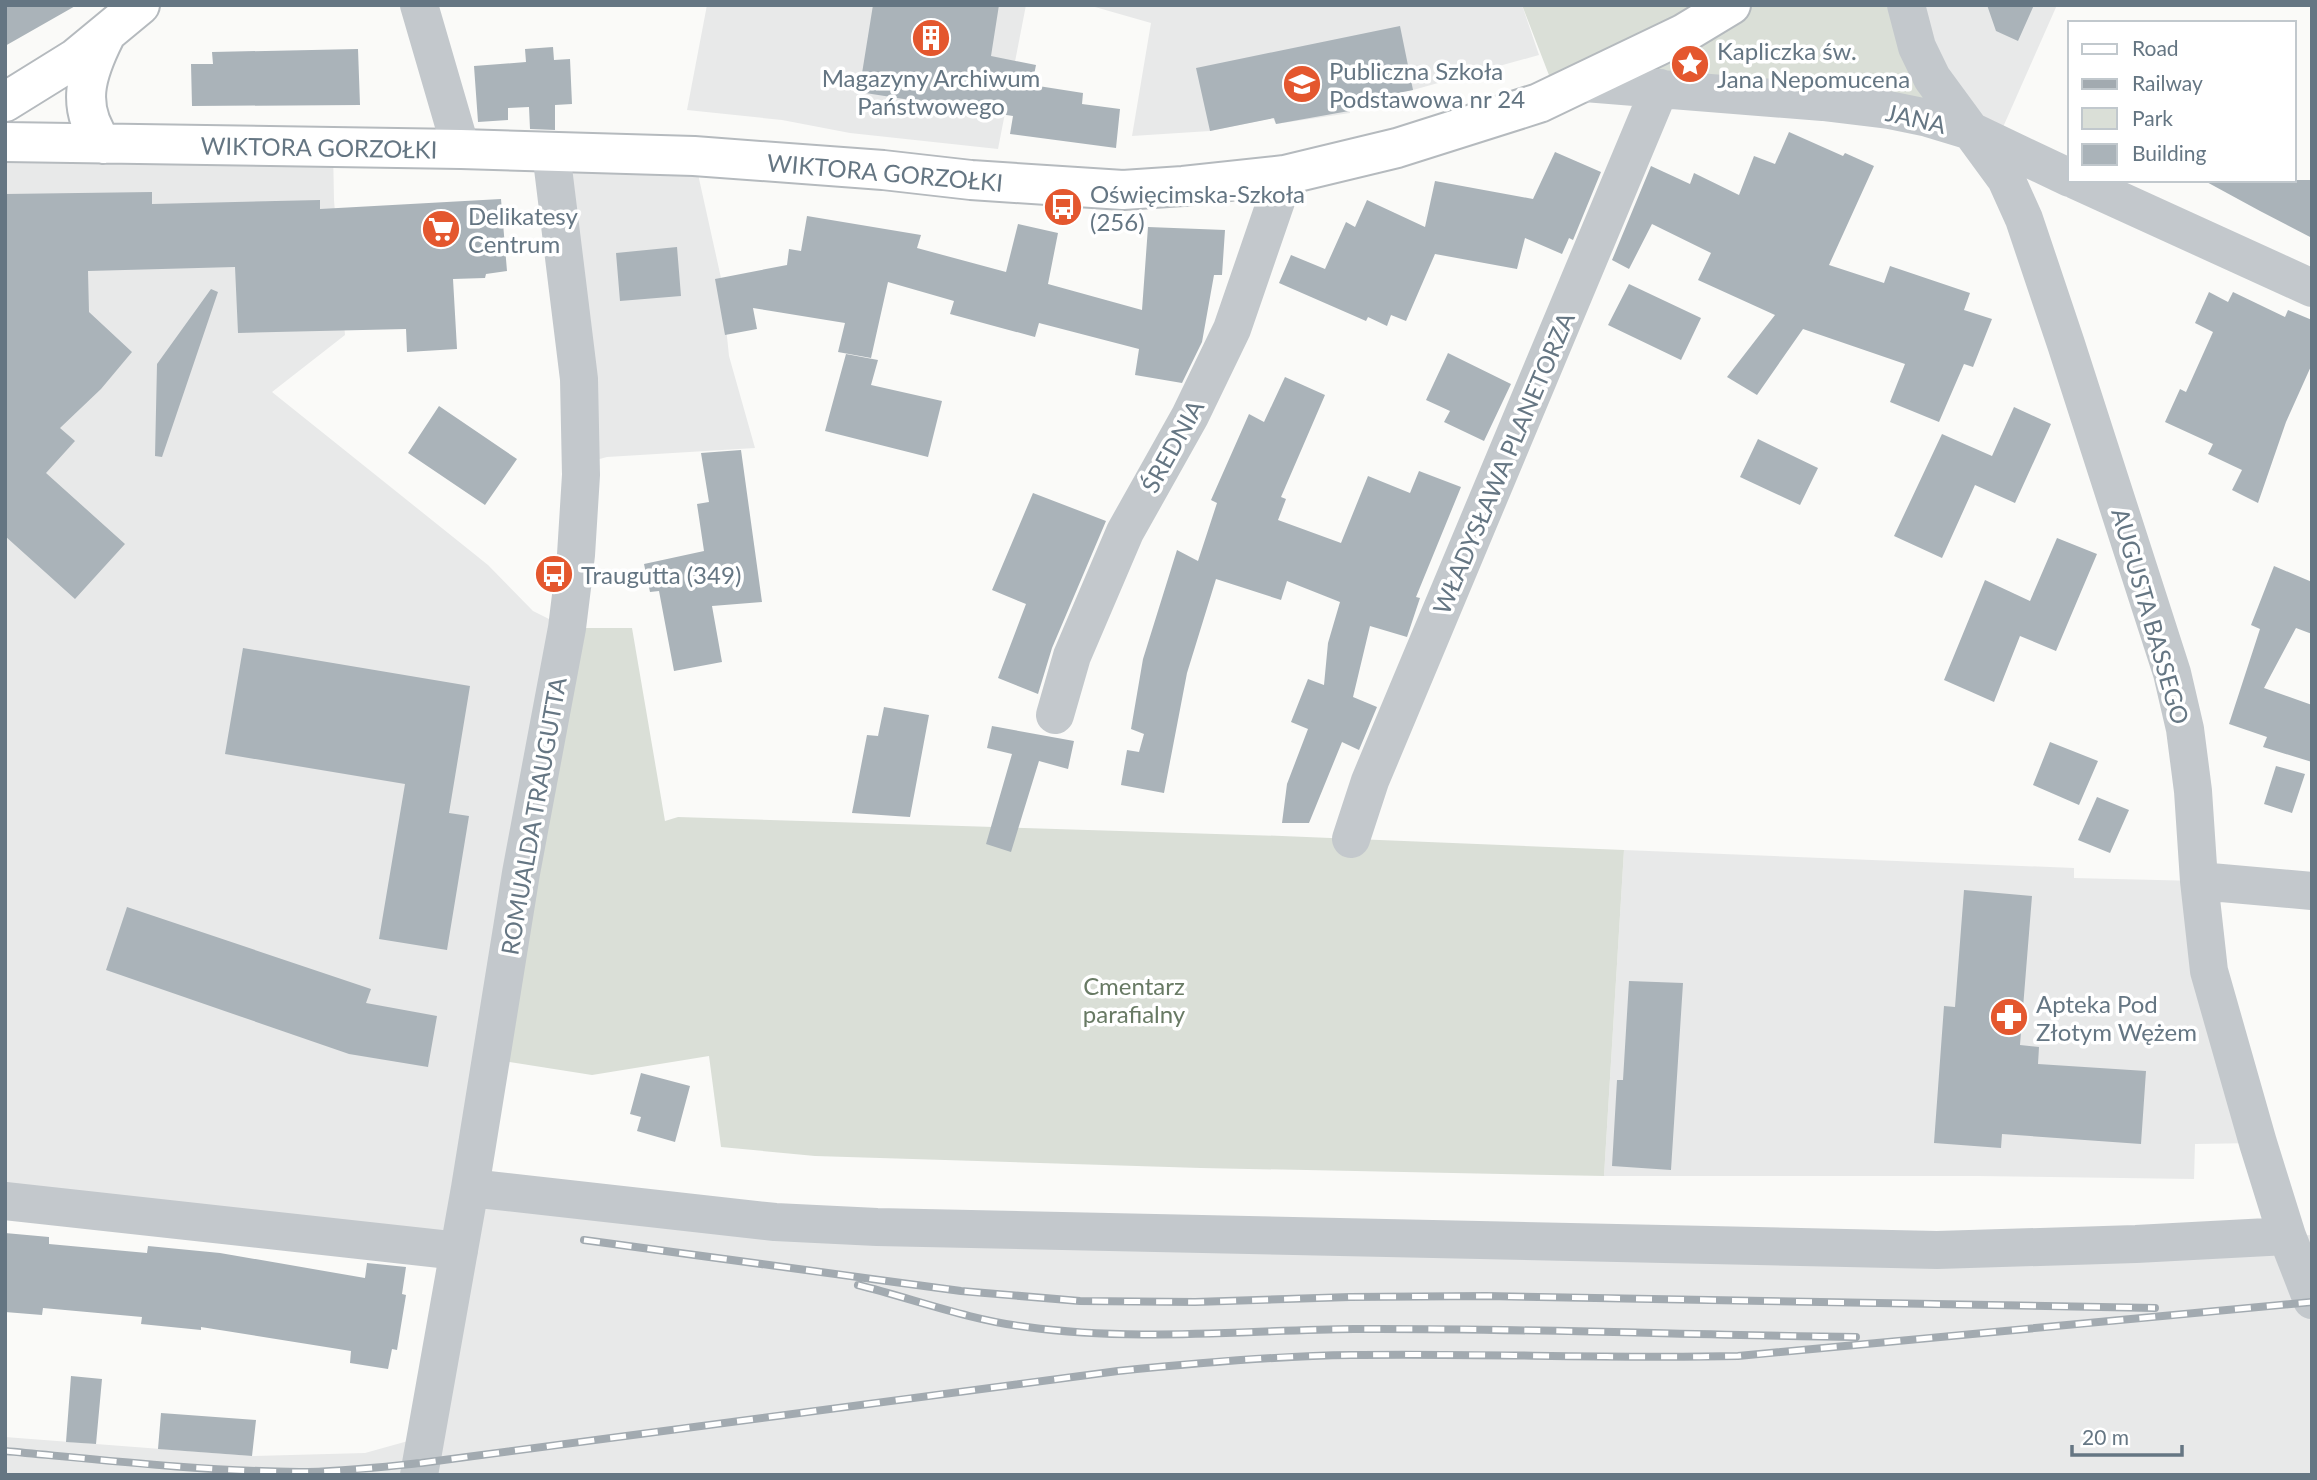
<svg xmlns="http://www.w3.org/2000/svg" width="2317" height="1480" viewBox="0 0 2317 1480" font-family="Lato,sans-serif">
	<rect width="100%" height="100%" fill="#fafaf8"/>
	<!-- built -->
	<path fill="#e8e9e9" d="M707,5h319l-28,144 -148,-16 -68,-13 -95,-10z
		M1088,5h434l17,50 -126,35 -64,13 1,10 -74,11 -3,-6 -63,13 -78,5 19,-113z
		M1906,5h151l-61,138z
		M5,142l328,6 1,52 11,135 -73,57 216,173 45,46 34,17 -97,560 178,20 1488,36 176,-9v240h-2307v-38l247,19 113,-3 61,-17 33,-184 -454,-51z
		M551,152l143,4 27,122 8,78 26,92 -148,9 -26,7z
		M1624,850l450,18v10l125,3 59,262 -63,1 -1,35 -216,-3h-374z"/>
	<!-- green -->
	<path fill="#dadfd7" d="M1522,5h384l41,96 -390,-5z
		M567,628h65l33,193 13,-4 604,19 342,14 -20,326 -403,-8 -386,-12 -94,-9 -12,-91 -117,19 -101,-16z"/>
	<!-- building -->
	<path fill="#aab3b9" d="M5,5h72l-72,41z
		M873,5h126l-8,51 45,9 -4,20 51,8 -1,11 38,5 -4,39 -106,-14 3,-18 -154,-24z
		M1987,5h47l-16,36 -22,-10z
		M1400,26l13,64 -65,13 1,8 -73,13 -2,-6 -64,13 -14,-63z
		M553,47l1,13 16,-1 2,45 -17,1v25l-25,-1 -1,-22 -21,1v12l-30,2 -4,-56 52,-4 -1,-13z
		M358,49l2,56 -168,1 -1,-42h22l-1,-12z
		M1789,132l54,24 2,-3 29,13 -45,99 55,18 6,-17 80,27 -6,17 28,9 -19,48 -9,-3 -25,58 -49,-20 15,-38 -102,-35 -46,66 -30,-18 48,-62 -77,-35 13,-27 -59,-29 -23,45 -17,-9 39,-94 39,18 4,-11 45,22 15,-39 21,8z
		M1555,152l46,20 -28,68 -4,-2 -7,16 -37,-16 -8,31 -82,-15 -29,67 -15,-6 -4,11 -19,-9 -2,4 -87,-38 12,-28 34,14 21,-47 9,5 12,-27 58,27 10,-46 98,18z
		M2203,180h109v58l-52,-27z
		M152,192v12l168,-4v9l181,-10 6,72 -21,3 -1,4 -32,1 4,70 -50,3 -1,-23 -168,4 -3,-66 -147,4 1,41 43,40 -31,37 -41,39 15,13 -29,32 79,71 -50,55 -70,-63v-342z
		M807,216l114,19 -4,13 89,24 12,-48 40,9 -10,51 94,26 6,-83 77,3 -3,45h-8l-12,67 -20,41 -47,-8 4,-26 -100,-26 -4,14 -85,-23 4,-13 -66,-19 -17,76 -33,-6 7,-29 -92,-15 4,21 -32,6 -10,-56 72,-14 2,-16 12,2z
		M677,247l4,49 -61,5 -4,-48z
		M1629,284l72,34 -20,42 -73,-35z
		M211,289l7,3 -56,165 -7,-1 2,-92z
		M2209,292l19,10 5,-10 52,25 3,-7 24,10v44l-26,58 -28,81 -26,-13 10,-20 -34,-16 5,-10 -48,-22 15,-33 6,3 27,-60 -18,-9z
		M1448,353l63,31 -27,57 -40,-19 6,-11 -24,-11z
		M846,354l32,6 -7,25 71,16 -14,56 -103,-26z
		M1285,377l40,18 -44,102 5,2 -8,21 63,23 27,-67 42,17 9,-22 42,16 -45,110 4,1 -13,39 -37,-11 -17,71 24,10 -18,43 -17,-8 -33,81h-27l5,-39 21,-55 -17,-7 17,-43 16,6 4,-42 12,-41 -53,-21 -6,19 -65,-21 -29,94 -23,120 -43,-8 6,-35 12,2 5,-18 -13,-5 12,-70 34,-109 21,11 19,-58 -6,-3 38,-86 15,8z
		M439,406l78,53 -32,46 -77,-52z
		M2014,407l37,17 -36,79 -40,-18 -33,73 -48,-22 48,-102 50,22z
		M1758,439l60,29 -18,37 -60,-28z
		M741,450l21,152 -50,4 10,56 -48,9 -15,-80 -9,1 -6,-28 60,-13 -7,-47 12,-2 -8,-49z
		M1033,493l73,28 -54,127 -14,46 -40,-16 28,-74 -34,-14z
		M2057,538l40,16 -41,97 -36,-15 -26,66 -50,-22 41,-100 45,21z
		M2274,566l38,16v52l-16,-6 -32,60 48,17v57l-49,-15 4,-10 -38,-13 31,-95 -9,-4z
		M243,648l227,38 -21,127 20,3 -22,134 -68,-11 26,-155 -180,-30z
		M884,707l45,8 -19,102 -58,-4 15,-78 11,1z
		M992,726l82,15 -6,28 -29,-8 -28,91 -25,-8 26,-90 -25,-6z
		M2050,742l48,19 -19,44 -46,-20z
		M2276,766l29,8 -13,39 -28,-9z
		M2097,797l32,13 -19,43 -32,-13z
		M1964,890l68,6 -12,149 19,2 -1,17 108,7 -5,73 -139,-10 -1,14 -67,-5 10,-137 11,1z
		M127,907l244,82 -5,14 71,13 -9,51 -79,-13 -243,-84z
		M1629,981l54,2 -12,187 -59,-4 5,-86h6z
		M641,1073l49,13 -15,56 -38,-11 4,-14 -11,-3z
		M5,1233l44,4v7l98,9 1,-7 72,7 145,25 2,-15 39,4 -4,27 4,1 -9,55 -5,-1 -4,20 -38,-6 1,-12 -150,-24v3l-60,-6 1,-7 -99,-9 -1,7 -37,-3z
		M71,1376l31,3 -6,65 -30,-2z
		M161,1413l95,7 -4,36 -94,-7z"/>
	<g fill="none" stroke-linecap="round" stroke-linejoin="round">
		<!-- major casing -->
		<g stroke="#b5babe" stroke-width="42">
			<path id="major" d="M5,102l71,-44 64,-53
				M5,142l456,7 233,7 189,14 88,10 152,10 60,-4 102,-11 112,-27 142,-45 144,-69 48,-29
				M103,144c-28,-37 -17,-70 2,-108"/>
		</g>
		<!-- minor -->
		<path stroke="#c3c8cc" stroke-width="38" d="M419,5l42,144
			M1906,5l11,42 15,31 74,101 18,40 42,125 106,329 13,56 8,62 6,90 10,90 49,172 29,93 25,64
			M1585,83l238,19 66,8 39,8 43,13 99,47
			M2075,180l237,108
			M1055,715l17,-59 53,-124 65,-116 42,-87 53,-154
			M1351,839l19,-58 290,-693
			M2199,881l113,10
			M470,1188l305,34 102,5 1060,23 199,-6 151,-8
			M5,1201l454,50
			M419,1475l51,-287 51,-315 46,-245 9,-73 5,-80 -2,-96 -28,-227"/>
		<!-- major -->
		<use href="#major" stroke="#fff" stroke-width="38"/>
		<!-- rail casing -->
		<g stroke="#a2aab0" stroke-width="8">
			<path id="rail" d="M584,1240l377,51 119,10 115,1 155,-5 136,-1 669,12
				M858,1285c56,14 111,35 169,42 109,15 218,3 327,2 168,-1 335,6 502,8
				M5,1451c98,9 196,20 294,21 41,0 82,-5 122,-9l697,-92c78,-8 155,-15 233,-16 129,-2 258,4 387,1l574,-54"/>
		</g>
		<!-- rail -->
		<use href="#rail" stroke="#fff" stroke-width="5" stroke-dasharray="16" stroke-linecap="butt"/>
	</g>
	<!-- icons -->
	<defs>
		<g id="building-disc" transform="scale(2.0125)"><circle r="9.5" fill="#e4572e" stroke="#fff"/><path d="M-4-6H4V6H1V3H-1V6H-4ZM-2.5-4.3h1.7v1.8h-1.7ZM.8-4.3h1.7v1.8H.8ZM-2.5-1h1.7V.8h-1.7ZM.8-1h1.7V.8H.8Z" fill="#fff"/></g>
		<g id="sight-disc" transform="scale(2.0125)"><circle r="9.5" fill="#e4572e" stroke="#fff"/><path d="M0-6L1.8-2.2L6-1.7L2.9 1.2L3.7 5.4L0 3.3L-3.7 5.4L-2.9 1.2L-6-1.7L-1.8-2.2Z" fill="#fff"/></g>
		<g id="school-disc" transform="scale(2.0125)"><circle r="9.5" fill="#e4572e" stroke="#fff"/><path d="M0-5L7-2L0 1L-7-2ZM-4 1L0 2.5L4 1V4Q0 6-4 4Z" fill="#fff"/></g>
		<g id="bus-disc" transform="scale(2.0125)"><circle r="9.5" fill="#e4572e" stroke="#fff"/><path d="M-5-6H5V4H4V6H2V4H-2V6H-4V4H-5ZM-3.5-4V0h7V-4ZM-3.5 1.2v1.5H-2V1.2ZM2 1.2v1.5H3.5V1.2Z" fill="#fff"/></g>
		<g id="supermarket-disc" transform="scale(2.0125)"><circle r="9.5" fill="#e4572e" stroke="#fff"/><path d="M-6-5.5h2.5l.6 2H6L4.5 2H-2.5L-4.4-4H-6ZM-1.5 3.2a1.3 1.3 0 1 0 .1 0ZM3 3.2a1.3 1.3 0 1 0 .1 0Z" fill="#fff"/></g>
		<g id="pharmacy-disc" transform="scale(2.0125)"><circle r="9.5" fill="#e4572e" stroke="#fff"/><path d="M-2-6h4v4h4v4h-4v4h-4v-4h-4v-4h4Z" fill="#fff"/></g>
	</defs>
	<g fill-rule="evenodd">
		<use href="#building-disc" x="931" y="38"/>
		<use href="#sight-disc" x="1690" y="64"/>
		<use href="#school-disc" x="1302" y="84"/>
		<use href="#bus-disc" x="1063" y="207"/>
		<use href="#supermarket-disc" x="441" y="229"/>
		<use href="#bus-disc" x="554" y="574"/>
		<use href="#pharmacy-disc" x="2009" y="1017"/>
	</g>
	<g text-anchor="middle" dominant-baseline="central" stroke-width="7" stroke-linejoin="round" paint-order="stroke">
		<!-- poi labels -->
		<g font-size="24" fill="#657683" stroke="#fff" text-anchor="start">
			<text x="1717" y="50">Kapliczka św.<tspan x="1717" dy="28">Jana Nepomucena</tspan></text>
			<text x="1329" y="70">Publiczna Szkoła<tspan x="1329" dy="28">Podstawowa nr 24</tspan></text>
			<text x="931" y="77" text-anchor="middle">Magazyny Archiwum<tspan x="931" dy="28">Państwowego</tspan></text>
			<text x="1090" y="193">Oświęcimska-Szkoła<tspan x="1090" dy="28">(256)</tspan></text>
			<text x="468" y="215">Delikatesy<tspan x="468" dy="28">Centrum</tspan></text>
			<text x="581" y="574">Traugutta (349)</text>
			<text x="2036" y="1003">Apteka Pod<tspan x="2036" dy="28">Złotym Wężem</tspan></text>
		</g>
		<!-- street labels -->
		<g font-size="24" fill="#657683" stroke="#fff">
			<text transform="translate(1916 118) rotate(13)">JANA</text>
			<text transform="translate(319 147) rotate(1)">WIKTORA GORZOŁKI</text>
			<text transform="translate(885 172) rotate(5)">WIKTORA GORZOŁKI</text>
			<text transform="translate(1172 446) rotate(-61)">ŚREDNIA</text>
			<text transform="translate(1503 463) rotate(-67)">WŁADYSŁAWA PLANETORZA</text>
			<text transform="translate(2151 616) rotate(74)">AUGUSTA BASSEGO</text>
			<text transform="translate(533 816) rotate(-80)">ROMUALDA TRAUGUTTA</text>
		</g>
		<!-- park labels -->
		<g font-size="24" fill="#687a64" stroke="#fff">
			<text x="1134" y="985">Cmentarz<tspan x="1134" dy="28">parafialny</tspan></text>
		</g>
	</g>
	<!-- border -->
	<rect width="2317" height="1480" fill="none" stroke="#657683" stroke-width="14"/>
	<!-- legend -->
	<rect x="2068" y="21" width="228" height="161" fill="#ffffff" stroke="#c1c8cd" stroke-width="2"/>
	<rect x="2082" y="44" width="35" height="10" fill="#ffffff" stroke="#c1c8cd" stroke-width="2"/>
	<text x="2132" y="56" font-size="21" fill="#657683">Road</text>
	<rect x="2082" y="79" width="35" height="10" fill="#a2aab0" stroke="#c1c8cd" stroke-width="2"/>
	<text x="2132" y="91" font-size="21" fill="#657683">Railway</text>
	<rect x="2082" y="108" width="35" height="21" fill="#dadfd7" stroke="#c1c8cd" stroke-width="2"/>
	<text x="2132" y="126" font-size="21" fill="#657683">Park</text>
	<rect x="2082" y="144" width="35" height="21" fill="#aab3b9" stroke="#c1c8cd" stroke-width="2"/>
	<text x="2132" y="161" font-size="21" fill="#657683">Building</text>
	<!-- scale -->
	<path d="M2072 1445v10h110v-10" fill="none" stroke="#657683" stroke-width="3.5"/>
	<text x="2082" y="1445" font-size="21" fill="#657683" stroke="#ffffff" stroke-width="5" paint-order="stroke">20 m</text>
</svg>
